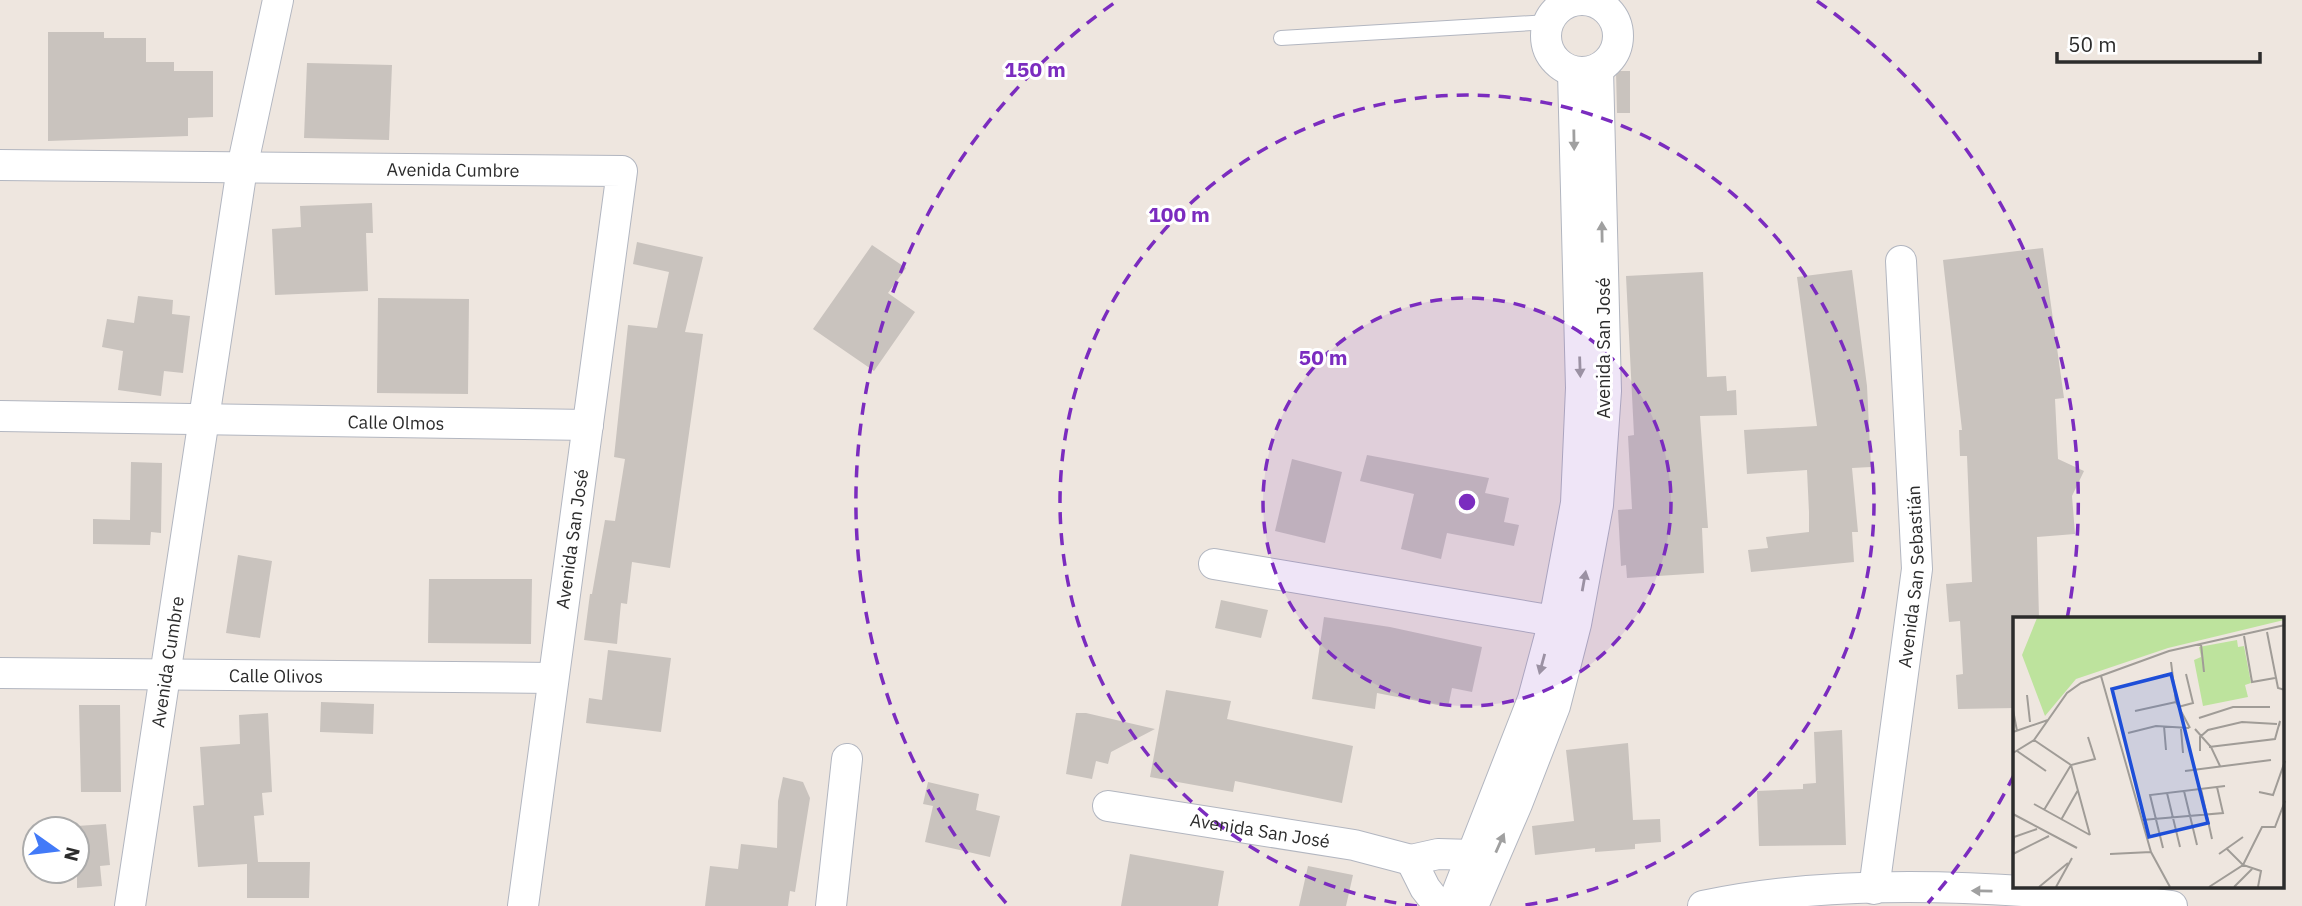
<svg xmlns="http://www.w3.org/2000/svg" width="2302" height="906" viewBox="0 0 2302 906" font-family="'IBM Plex Sans',sans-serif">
	<rect width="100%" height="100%" fill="#eee6df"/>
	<!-- building -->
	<path fill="#c9c3be" d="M48,32h56v6h42v24h28v9h39v46l-25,1v18l-140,5z
		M307,63l85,2 -3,75 -85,-2z
		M1616,71h14v42h-13z
		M372,203l1,30h-7l2,58 -93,4 -3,-66 29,-2 -1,-21z
		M637,242l66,15 -18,75 18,2 -33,234 -38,-6 -5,42 -6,-1 -4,41 -33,-4 6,-46h2l13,-74 10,1 10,-62 -11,-2 14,-132 29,3 12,-56 -36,-8z
		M872,245l34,23 -18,25 27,19 -41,59 -61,-42z
		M2043,248l21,150 -9,1 3,60 26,12 -12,25 3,38 -38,3 2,82h-24v89l-57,1 -2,-34 7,-1 -3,-53 -11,1 -3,-38 26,-2 -5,-126h-7l-1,-26h3l-19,-170z
		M1852,270l15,116 4,81 -19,1 6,64h-6l2,30 -103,10 -3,-22 20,-2 -2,-11 43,-5v-20l-2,-42 -60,4 -3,-44 73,-4 -20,-149z
		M1703,272l4,105 19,-1 1,15 9,-1 1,25 -37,1 8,112h-6l2,45 -77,5 -1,-13 -5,1 -3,-56 14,-1 -4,-73 6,-1 -8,-159z
		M138,296l35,4 -1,14 18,2 -7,57 -19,-2 -3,25 -43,-6 5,-39 -21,-4 5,-28 27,4z
		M378,298l91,1 -1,95 -91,-1z
		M1367,455l122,23 -4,15 24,5 -5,24 15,3 -5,21 -67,-13 -6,26 -40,-10 13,-55 -54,-13z
		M1292,459l50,13 -17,71 -50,-12z
		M131,462l31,1 -1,70 -10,-1 -1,13 -57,-1v-25l37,1z
		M238,555l34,6 -12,77 -34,-5z
		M429,579h103l-1,65 -103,-1z
		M1221,600l47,10 -7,28 -46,-10z
		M1324,617l66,10 92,20 -10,45 -20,-4 -4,19 -71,-14 -2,16 -63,-10z
		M608,650l63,8 -10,74 -75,-9 3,-25 13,2z
		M1166,690l65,11 -4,18 126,27 -11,57 -107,-22 -2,11 -83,-15z
		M321,702l53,2 -1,30 -53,-2z
		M79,705h41l1,87h-40z
		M268,713l4,79 -10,1 2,22 -10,1 4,46h52l-1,36h-62v-34l-49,3 -5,-61 11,-1 -4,-58 40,-3 -1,-29z
		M1076,713h10l69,16 -44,23 -3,12 -12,-3 -4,18 -26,-5z
		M1842,730l4,115 -87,1 -2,-55 46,-2v-5l13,-1 -2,-51z
		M1628,743l5,77 27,-1 1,23 -26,2v5l-40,3v-4l-60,7 -3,-29 42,-5 -8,-71z
		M783,777l20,5 7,16 -15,94 -5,-1 -2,15h-83l5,-40 28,3 3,-25 36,4 1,-47z
		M928,782l51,12 -3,16 24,6 -10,41 -65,-15 8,-36 -10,-2z
		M106,824l4,41 -10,1 2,20 -25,2v-62z
		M1130,854l94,17 -6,35h-97z
		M1308,866l45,9 -7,31h-47z"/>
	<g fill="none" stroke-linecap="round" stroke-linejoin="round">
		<!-- lane casing -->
		<g stroke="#b2b6c0" stroke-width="16">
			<path id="lane" d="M1281,38l268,-16"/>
		</g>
		<!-- street casing -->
		<g stroke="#b2b6c0" stroke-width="32">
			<g id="street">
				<circle cx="1582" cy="36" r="36"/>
				<path id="s1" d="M0,165l622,6 -99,735"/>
				<path id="s2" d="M0,416l588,9"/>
				<path d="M1214,564l358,60"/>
				<path id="s3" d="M0,673l553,5"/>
				<path id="s4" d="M1108,806l246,39 57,15 27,-6 35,1"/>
				<path d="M1411,860l14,28 14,18"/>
				<path id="s5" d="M1874,889l43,-320 -16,-308"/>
				<path id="s6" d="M130,906l112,-738 36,-168"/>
				<path d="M831,906l16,-147"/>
				<path d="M1452,906l81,-207 21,-78 22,-118 5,-115 -8,-316"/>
				<path d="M1473,906l44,-102 38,-98 21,-82 22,-119 8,-114 -8,-322"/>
				<path d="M1703,906c144,-31 323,-19 469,0"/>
			</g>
		</g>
		<!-- lane -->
		<use href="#lane" stroke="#fff" stroke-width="14"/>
		<!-- street -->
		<use href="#street" stroke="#fff" stroke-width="30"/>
	</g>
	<!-- one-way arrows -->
	<defs><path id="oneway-solid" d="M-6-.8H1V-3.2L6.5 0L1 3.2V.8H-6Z" transform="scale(1.75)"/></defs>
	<g fill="#a0a0a0">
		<use href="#oneway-solid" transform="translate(1574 140) rotate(89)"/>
		<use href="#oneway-solid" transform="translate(1602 232) rotate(-91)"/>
		<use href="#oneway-solid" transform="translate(1580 367) rotate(88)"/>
		<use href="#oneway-solid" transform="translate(1584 581) rotate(-80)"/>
		<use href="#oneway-solid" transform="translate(1542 664) rotate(105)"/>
		<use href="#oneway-solid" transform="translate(1500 843) rotate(-66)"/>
		<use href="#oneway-solid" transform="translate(1982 891) rotate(-179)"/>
	</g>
	<!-- distance rings -->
	<circle cx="1467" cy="502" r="204" fill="#7b2cbf" fill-opacity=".12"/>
	<g fill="none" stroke="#7b2cbf" stroke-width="3.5" stroke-dasharray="12 9">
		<circle cx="1467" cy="502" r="204"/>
		<path d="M1417 906A407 407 0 1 1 1517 906"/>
		<path d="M2014 775A611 611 0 0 1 1928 903M1006 903A611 611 0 0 1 1117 1M1817 1A611 611 0 0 1 2067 619"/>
	</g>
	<g text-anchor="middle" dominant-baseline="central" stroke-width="6" stroke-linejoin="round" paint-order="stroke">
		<!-- street labels -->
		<g font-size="18" fill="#2c2c2c" stroke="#fff">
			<text stroke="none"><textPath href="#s1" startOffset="453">Avenida Cumbre</textPath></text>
			<text transform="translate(1603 348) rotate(-90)">Avenida San José</text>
			<text stroke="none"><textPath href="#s2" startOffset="396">Calle Olmos</textPath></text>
			<text transform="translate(572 539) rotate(-82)">Avenida San José</text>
			<text stroke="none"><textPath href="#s5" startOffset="315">Avenida San Sebastián</textPath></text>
			<text stroke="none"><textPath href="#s6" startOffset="247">Avenida Cumbre</textPath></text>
			<text stroke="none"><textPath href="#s3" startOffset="276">Calle Olivos</textPath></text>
			<text stroke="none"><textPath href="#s4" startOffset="154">Avenida San José</textPath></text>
		</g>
	</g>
	<!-- overview -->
	<g transform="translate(2013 617)">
		<rect width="271" height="271" fill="#eee6df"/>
		<path d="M24,1h247v2l-116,28 -92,31 -31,37 -23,-61zM224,23l1,7 6,-1 7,37 -6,2 3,12 -45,9 -9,-46 7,-3 -2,-10z" fill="#bde39d"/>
		<path fill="none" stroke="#a09c97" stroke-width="2" d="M254,15l11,56 7,2M231,19l8,46 23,-4M188,27l3,28M158,45l5,40 14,26M88,59l50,176 19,35M14,78l3,27M165,90l15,-4 -7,-29M0,93l4,21M122,94l41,-9M186,101l34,-11h37M151,109l2,24M168,112l2,24M182,112l16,18 9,19M0,115l35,-12M115,116l28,-7 33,2M21,123l37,25 19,70M196,130l66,-8 5,-18 -1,5M4,134l29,20M187,134v-14l8,-7 34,-8 35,2M0,136l21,-13 33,-47 14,-10 88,-32 116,-26M172,154l86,-11M188,172l11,50M171,174l13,54M246,175l14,3 12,-34M154,176l13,54M21,187l56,31M31,193l27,-45 24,-6 -7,-22M0,197l64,34M48,203l17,-30M129,203l81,-7 -6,-26M150,231l-13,-53 75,-9M213,231l17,17 18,6 -3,16M0,237l1,-17 23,-8M0,237l36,-18M97,237l41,-2M206,237l24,-17M26,270l29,-24M43,270l16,-29M196,270l34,-22 19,-38h13l10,-26M221,270l18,-18"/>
		<path fill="#1d4ed8" fill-opacity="0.15" stroke="#1d4ed8" stroke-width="3.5" d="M158,57l37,149 -59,14 -37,-148z"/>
		<rect width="271" height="271" fill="none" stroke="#2c2c2c" stroke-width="3.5"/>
	</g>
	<circle cx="1467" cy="502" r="10" fill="#7b2cbf" stroke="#fff" stroke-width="3.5"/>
	<g font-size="21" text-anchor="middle" font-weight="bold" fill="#7b2cbf" stroke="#fff" stroke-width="6" stroke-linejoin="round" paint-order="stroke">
		<text x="1035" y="77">150 m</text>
		<text x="1179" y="222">100 m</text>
		<text x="1323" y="365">50 m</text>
	</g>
	<!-- north arrow -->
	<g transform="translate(56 850) rotate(104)"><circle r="33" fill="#ffffff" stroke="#ababab" stroke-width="2"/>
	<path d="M0-5L12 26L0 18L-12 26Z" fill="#427af8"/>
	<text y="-10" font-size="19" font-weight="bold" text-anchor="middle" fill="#2c2c2c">N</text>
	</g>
	<!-- scale -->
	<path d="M2057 52v10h203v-10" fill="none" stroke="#2c2c2c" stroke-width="3.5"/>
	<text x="2068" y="52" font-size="21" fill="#2c2c2c" stroke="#ffffff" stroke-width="5" paint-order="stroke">50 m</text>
</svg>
